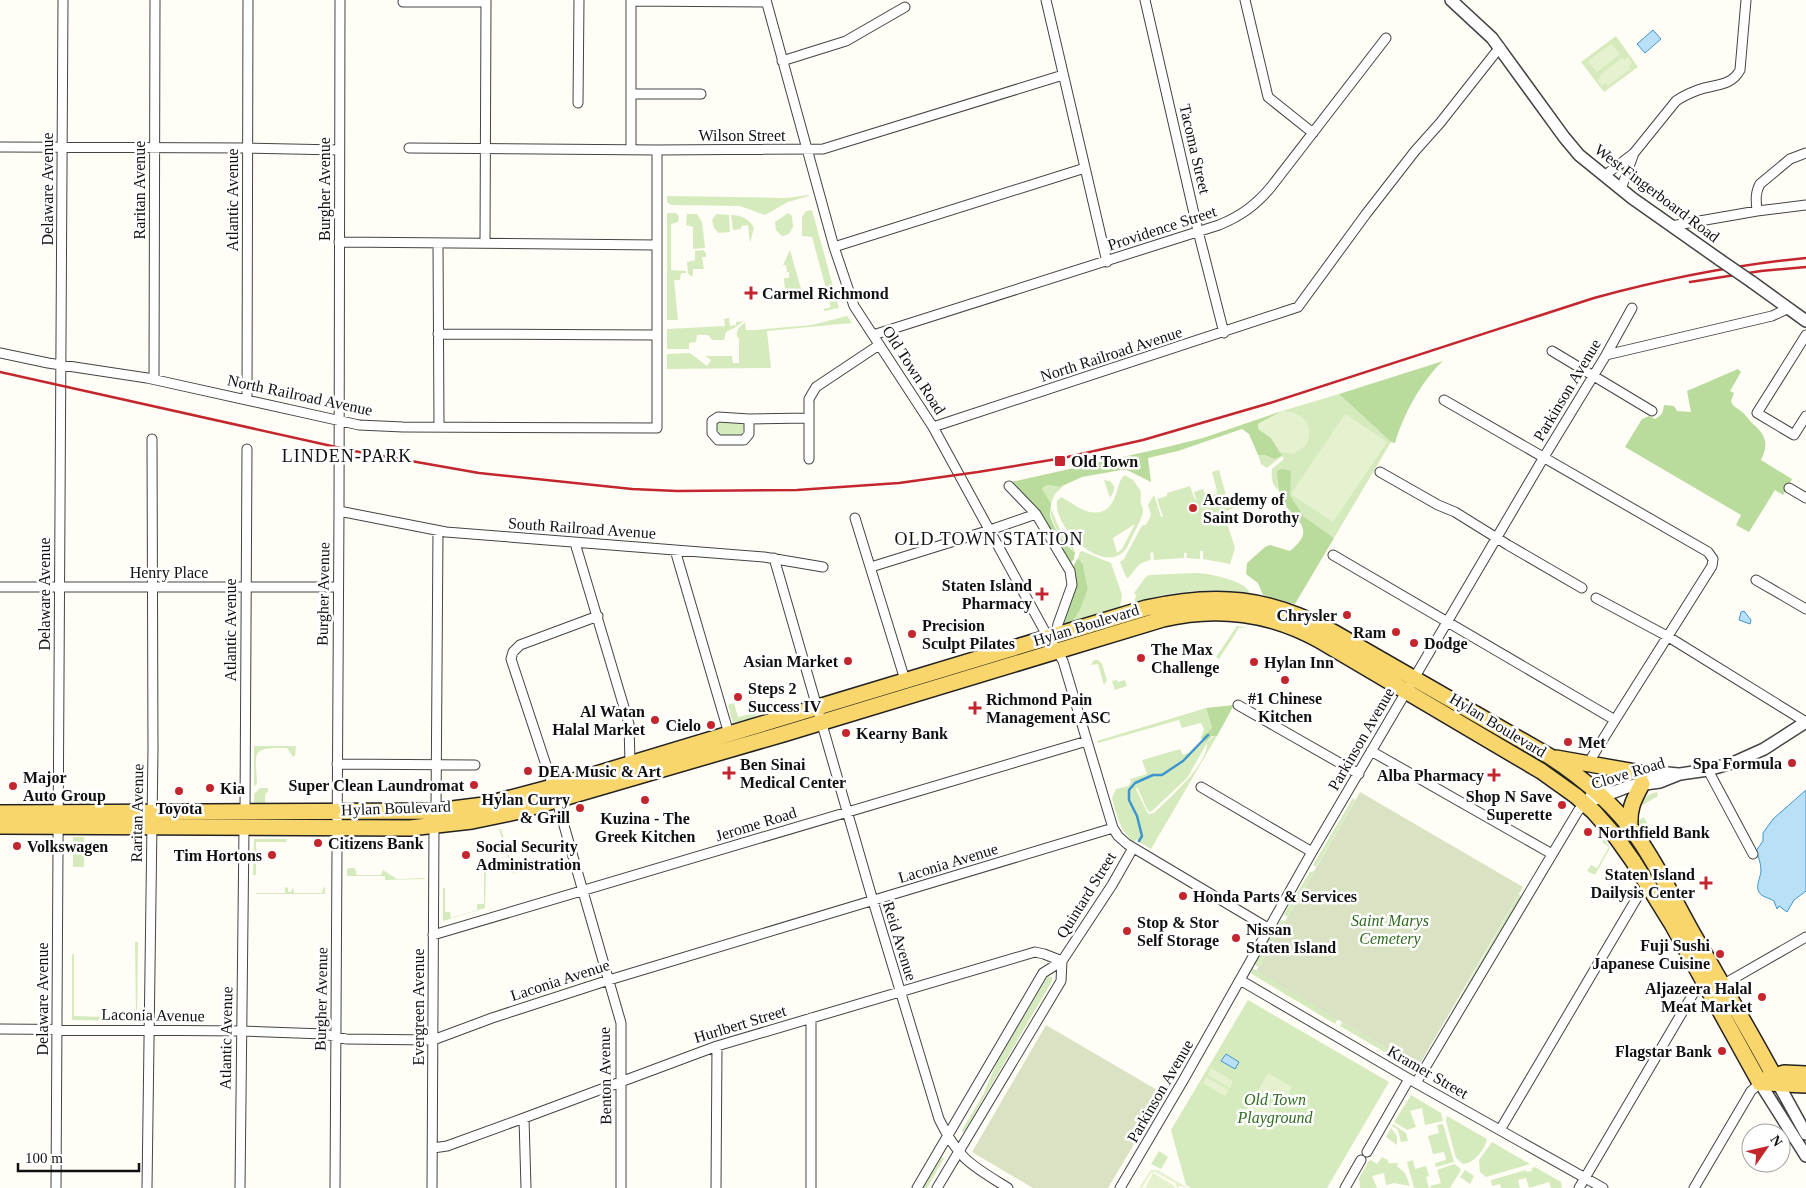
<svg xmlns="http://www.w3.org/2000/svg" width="1806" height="1188" viewBox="0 0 1806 1188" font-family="Georgia,serif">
	<rect width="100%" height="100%" fill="#fffdf5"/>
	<!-- green -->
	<path fill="#d5ebbd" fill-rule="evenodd" d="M1616,36l22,31 -34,25 -23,-30z
		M808,195l1,1 -21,6 -23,13 -25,-9 -69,-1 -4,-3v-6l120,2z
		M812,210l27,98 -15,3v-2l7,-2 -19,-70 -10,-1v-19l4,-6z
		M667,213h9l3,3 -1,6 -7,2v46l15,1v2h-5l-1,7h-6l4,40h-11z
		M788,213l4,3 1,11 -4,7 -7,2 -6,-6 -1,-8z
		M687,214h10l5,8 3,26 -12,1v-22l-7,-2z
		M716,214l13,1 1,17 -11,1 -5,-5 -2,-8z
		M731,215c10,0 19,4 23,13l-4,15 -2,-18 -7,1v3l-8,1z
		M703,250l3,3v4h-4l2,12h-11v7h-3l-1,-2h-1l-1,-12 8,-2v-9z
		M790,250l11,39 -16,2 -1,-13h5v-6h-2l-1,-7h-3z
		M847,316l5,7 -85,8 4,37 -104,1v-15l23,-1 17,13 4,-6 -6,-4h27l1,7h6v-25l-2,-1c-1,-8 2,-9 8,-15l1,8h8l58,-5z
		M729,318l1,8 6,-1v-3l8,-1 -10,7 -8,4 -2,8h-12l-4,-5h-11l-1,7 -7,1v6h-22v-20l58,-3 -1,-7z
		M1339,394l52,48 -57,96 -30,-20 -27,-44 1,16c-6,-6 -7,-12 -6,-21l12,-10 -2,-3 -15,12 -6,-4 -3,-9h7l9,4 5,-2 -21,-28 24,-18z
		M719,422h23l2,4 -1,7 -3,3h-19c-6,-3 -6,-10 -2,-14z
		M1219,470l9,33 11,-2 1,5 -14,5 3,13 -1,2 7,22 -5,16 -27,-5v-8h-3v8l-14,-1 1,-5h-3v5l-30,2 -1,-8 -3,1 1,7c-14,3 -14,8 -23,18l-2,-1 -6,-15 4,-3 16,-30 3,-4h3l5,-10 -3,-10 6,-10 7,22h2l-6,-18 10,-3v-3l23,-7 5,14 1,-1 -2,-7 9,-3 3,8 10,-3 1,-3 -5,-19z
		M1125,475l8,5 8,11c0,4 -1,8 0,12 0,2 2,5 2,7 0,8 -7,18 -10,25 -4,8 -7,18 -16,21 -24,10 -64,-32 -60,-55l4,-4c10,5 19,13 29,15 30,5 24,-31 35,-37zM1135,524l-13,25 -5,4 -4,-15z
		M1104,480l6,1 4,5v5l-4,7z
		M1049,485l11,2 3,-1 -8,8 -4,9 -9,-14 3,-3z
		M1051,509l10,23 11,12 3,8c-9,-5 -27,-33 -24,-43z
		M1082,551l29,12 11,32 -2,12 -47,14 7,-11 8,-21 -4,-20 -6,-11 2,-6z
		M1194,573c14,0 51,7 56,20 -40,-5 -78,-3 -116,10l2,-8 -2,-2 11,-15 4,-3z
		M1237,626l11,2h-9l-20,31 -3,-2z
		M1094,660h4l4,4 5,16 -3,5 -6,-21 -7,1z
		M746,679l10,33 11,-3 2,2 -14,4v2l-22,6 -5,-18 6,-2 4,14 16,-4z
		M1117,680l1,2 7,-2 2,6 -12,4 -3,-9z
		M1206,708l6,20 -11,10 3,-9 -3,-6 -19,5 -3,-8 -81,23 -1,-2z
		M1215,735l2,1 -66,113 -12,-7 -2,-3 -3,3c-14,-10 -18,-29 -22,-44l4,-9 12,-3 3,-4 -1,-3 17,-5 -5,-14 38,-11 3,6 10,-4 11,-11 3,2zM1207,743c1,22 -38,55 -53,70l-5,1 -2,-2 -11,-23 1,-2 10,22 2,3 3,-1 35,-33z
		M254,746h42l-1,10 -2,1 -6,-9c-38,-1 -31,4 -30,36l-3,2z
		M260,788h8v3l-3,4v8h-11v-9z
		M1657,792l1,4 -17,10 -1,-3c5,-6 9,-9 17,-11z
		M1353,798l2,2 -39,67 -3,-2z
		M1644,817l8,16 -4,4 -10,-15v-1z
		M499,829h2l13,43 25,-8 1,1 -27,9z
		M73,837h11v30h-11z
		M254,839h33l-1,3h-30v33h-3z
		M1604,839l6,9 -15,27 -8,-4 4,-6 6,3 12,-21 -7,-5z
		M349,868h6l2,7h24l2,-5 14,9 28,-1v1l-40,1v-4h-38v-7z
		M483,870h3l-1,38 -42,13v-33h2v24h5l1,6 26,-8v-6h7v-30z
		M1314,871l-27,46 -3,-3 26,-42z
		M285,887l3,1v4h3l2,-5 1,6h28l1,-5 2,-1v7h-69v-1h29z
		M1519,894l3,3 -66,116 -4,-2z
		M1281,920l4,1 -27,46 -4,-3z
		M135,942h3l-1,79 -65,-1v-66h2v62l62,2z
		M1252,968l86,51 -3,5 -80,-48 -4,-3z
		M1048,976l4,1v4l-88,151h-2v-2l21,-35 14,-33z
		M1248,1000l141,82 -62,106h-136l-5,-3 -15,-55z
		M1342,1022l73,43 -3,3 -72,-42z
		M1411,1095l30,18 2,8 -18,4 -3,-17 -12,3 6,16 -9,3 -13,-8z
		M1447,1116l40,23c-2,10 -13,25 -24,25l-7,-6 -10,-37z
		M1393,1124l13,9 2,8 -7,1 -3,-12 -6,-4z
		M1443,1124l11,38 -18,5 -1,-4 11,-3 -2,-8 -11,2 -5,-18 11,-3 -2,-8z
		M1391,1128l6,8v9l-11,-8z
		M1492,1142l38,22 -44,13 -6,-5 -1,-12z
		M1159,1151l9,6 -7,12 -10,-5z
		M942,1157l2,1 -1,2 -16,28h-4z
		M1382,1157l6,3v3h10l-1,3 8,7 5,13 -16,-3 -8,2 -2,-12 -12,3 5,12h-17l-1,-10 10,-17 2,-1 6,4z
		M1413,1160l2,9 11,-3 3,10 -3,1 3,11h-15l-7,-26z
		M1454,1164l6,4 1,2 -11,18h-19l-1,-2 11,-3 -4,-13z
		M1535,1167l26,15 1,6h-11l-2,-6 -20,6 -3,-10 -8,2 2,8h-19l-1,-4 -8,2 -1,-6 35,-10v2l6,-1v-3z
		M1465,1170l9,6 -4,8 -10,-7z"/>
	<!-- forest -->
	<path fill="#b9dc9c" d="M1443,361c-21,19 -40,54 -48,82l-4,-1 -52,-48z
		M1738,369l3,3 -11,19 4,2 -3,8c2,6 6,7 10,10 5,4 7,8 11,12 14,12 17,20 9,37l31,19 -9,16 -8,-5 -26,42 -13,-7 5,-10 -116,-68 17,-28 7,-3 6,3c7,-4 8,-6 9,-14l10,1 3,5 14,1 -4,-21z
		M1282,411l-24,13 1,5 12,9 11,18 -8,3 -9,-4h-7l-9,-21 -7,-5 -64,22 -30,7 3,24 -24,-12h-6l-39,7 -22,10 -11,-2 -4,1 -3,3 9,14c0,4 -1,8 -1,12 2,10 16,33 25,37l-1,7 -5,6 -39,-64 -19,-19 156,-35 36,-9z
		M1283,469l8,2 -1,24 14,22 30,21 -39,66 -32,-9 -5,-12 -12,-9 1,-11 18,-16 5,-2 20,6c29,-24 3,-31 -8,-51 -3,-4 -3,-9 -4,-15 0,-5 -2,-10 0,-15z
		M1078,558l5,7 5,24 -8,21 -7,11 -10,3 -2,-2 11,-54z
		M1234,705l-17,31h-5l-6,6 -5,-4 11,-10 -6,-20z"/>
	<!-- cemetery -->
	<path fill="#d9e3c4" d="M1360,792l163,95 -105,180 -162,-96z
		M1046,1025l118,69 -56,94h-75l-61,-36z"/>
	<!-- pitch -->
	<path fill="#e6f2cf" d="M1611,44l9,10 -23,18 -9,-11z
		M1628,57l4,6 -3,3 1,3 -22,17 -3,-3 -3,3 -5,-6 4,-2 -2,-2 23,-18 2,2z
		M1282,411c20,0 34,15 24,34l-13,9 -13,-2 -9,-14 -13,-9v-5z
		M1345,414l42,28 -54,80 -42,-28z
		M1211,1068l22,13 -3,7 -22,-13z
		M1268,1073l24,14 -9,16 -24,-14z
		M1206,1077l23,13 -4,6 -22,-13z
		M1255,1097l23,14 -10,16 -23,-15z
		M1151,1170h7l30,18 -9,-2v2h-2l-2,-5 -20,-11 -4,1 -9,15h-3z
		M1153,1173l22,13 -1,2h-29z"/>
	<!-- water -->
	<path fill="#b9e0f7" stroke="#3f96cf" d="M1653,30l8,9 -16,14 -8,-9z
		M1744,611l7,9 -1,4 -11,-4 2,-8z
		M1806,790v101l-12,9 -7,12 -8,-6 -2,3 -3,-8c-3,-2 -7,-3 -11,-5 -10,-6 -3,-16 -2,-25 0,-7 -2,-13 -5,-20l7,-10v-8l10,-14z
		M1226,1054l13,8 -4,7 -14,-8z"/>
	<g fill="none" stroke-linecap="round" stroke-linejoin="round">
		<!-- stream -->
		<path stroke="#3f96cf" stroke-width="2.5" d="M1139,841l3,-5 -5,-20 -8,-16v-10l6,-7 18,-8h9l21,-14 25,-26"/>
		<!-- minor casing -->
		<g stroke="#444" stroke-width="11">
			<path id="minor" d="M766,0l68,247 20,59 79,121 110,201 20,33 50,167 5,8 9,8 141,84
				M1046,0l61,262
				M1145,0l53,231 26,102
				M1245,0l23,97 45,36
				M631,1l135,1
				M403,2h83
				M782,61l64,-20 59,-34
				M631,94h70
				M578,103l1,-103
				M0,147l247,1 92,2
				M409,148l248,2 166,-1 240,-74
				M631,149v-149
				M1604,176l30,-23 42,-52c7,-5 14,-8 22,-11 16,-6 33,-3 42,-20l6,-70
				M1621,189l13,-36
				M1757,211c-1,-10 -2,-18 3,-27l30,-25 16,-6
				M1671,226l86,-15 49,-6
				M339,242l317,3
				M438,243l1,184
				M485,243l1,-243
				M834,247l251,-79
				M438,334l218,1
				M873,335l346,-110c22,-9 37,-20 52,-38l115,-149
				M1806,335l-49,78 37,22 12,-19
				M1552,351l100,60
				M0,353l48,10 99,15 212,47 44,2 254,1v-278
				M1606,355l166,-39 17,-8
				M154,379l1,-379
				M247,399l1,-399
				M1444,400l264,152 5,7 -1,7 -97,154 -23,37 -2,8
				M749,419v15l-5,6h-26l-6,-7v-12l6,-4 31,2 59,-1
				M933,427l365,-120 68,-93 49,-63 25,-28 60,-76
				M809,459v-60l7,-12 63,-42
				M1380,472l58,33 17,7 53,33 74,43
				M1009,486l27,28 34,57 2,14 -14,39 -2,11
				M1789,488l17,10
				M339,511l107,21 318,25 59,10
				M855,518l50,162
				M575,543l54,181 1,39
				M675,550l54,184
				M1333,555l282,165
				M774,558l99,343 66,218c20,41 32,46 69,69
				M871,567l119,-37 46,-16
				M1756,580l50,29
				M0,587h338
				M1596,598l71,38 139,86
				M598,616l-78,29 -7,7 -2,7 39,118 71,246v165
				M1238,705l121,69
				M1371,751l181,103
				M337,764l138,1
				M1708,770l45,84
				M1201,787l111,65
				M436,811l2,-280
				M245,812l2,-363
				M433,935l654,-194
				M1240,980l176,103 187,105
				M1724,984l82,-47
				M811,1018v170
				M0,1029l241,2 83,3 22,5 87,1 59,-22 117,-38 504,-152
				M1416,1083l162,-272 7,-8
				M524,1118l2,70
				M1500,1130l138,-234 10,-11
				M433,1148l14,-2 77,-28 193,-72 318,-94 9,2 18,7
				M1367,1152l42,-73
				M56,1188l7,-1188
				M147,1188l6,-439 -1,-310
				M240,1188l4,-360
				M335,1188l4,-677 1,-511
				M432,1188l2,-362
				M716,1188l1,-142
				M917,1188l126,-215 19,-12 50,-76 21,-37
				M937,1188l124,-207 1,-20
				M1120,1188l64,-109 128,-227 232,-395 62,-102 26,-47
				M1345,1188l16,-28
				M1579,1188l114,-194 11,-11
				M1694,1188l57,-97 9,-8"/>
		</g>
		<!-- tertiary casing -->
		<g stroke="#444" stroke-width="14">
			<path id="tertiary" d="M1451,0l41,38 72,99 15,18 53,43 88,62
				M1752,282l54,39
				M1591,796c21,-25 58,-26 87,-22
				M1585,803l45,-17 30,-4 20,-8 28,-4 27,-8 29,-13 42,-27
				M1775,1078l31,56
				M1760,1083l46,73"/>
		</g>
		<!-- primary casing -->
		<g stroke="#222" stroke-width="18">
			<path id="primary" d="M1556,758l85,15
				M0,813l436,-2 48,-6 76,-20 586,-177c71,-16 123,-11 187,24l216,124c34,22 66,49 89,82 21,30 37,64 55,96 27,47 55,94 81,142
				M0,826l410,2 62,-7 43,-9 268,-78 380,-115c54,-13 108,-6 156,21l222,131 35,25 18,16 22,25 17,24 39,63 88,159
				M1630,827c-1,-19 3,-26 12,-43
				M1766,1079l18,-6 22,1
				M1765,1083l41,2"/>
		</g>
		<!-- minor -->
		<use href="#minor" stroke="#fff" stroke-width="9"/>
		<!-- tertiary -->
		<use href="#tertiary" stroke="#fff" stroke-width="11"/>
		<!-- primary -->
		<use href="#primary" stroke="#f9d66b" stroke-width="15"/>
		<!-- rail -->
		<path stroke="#c4262e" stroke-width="2.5" d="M1690,282l71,-11 45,-4
			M0,372l354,79 125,22 153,16 45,2 120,-1 102,-7 79,-11 85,-14 80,-18 127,-37 324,-105c70,-19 140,-33 212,-40"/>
		<!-- tertiary-bridge casing -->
		<g stroke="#444" stroke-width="14" stroke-linecap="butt">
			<path id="tertiary-bridge" d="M1720,260l32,22"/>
		</g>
		<!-- tertiary-bridge -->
		<use href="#tertiary-bridge" stroke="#fff" stroke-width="11"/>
	</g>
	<!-- markers -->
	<g fill="#c4262e" stroke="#fff" stroke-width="2">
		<path d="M748.5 285.5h5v5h5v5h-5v5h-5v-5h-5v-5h5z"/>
		<rect x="1054" y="455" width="12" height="12" rx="2.5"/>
		<circle cx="1193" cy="508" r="5"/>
		<path d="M1039.5 586.5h5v5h5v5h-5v5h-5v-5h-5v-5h5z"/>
		<circle cx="1347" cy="615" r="5"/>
		<circle cx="1396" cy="632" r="5"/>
		<circle cx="912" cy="634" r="5"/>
		<circle cx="1414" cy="643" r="5"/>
		<circle cx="1141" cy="658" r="5"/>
		<circle cx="848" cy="661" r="5"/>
		<circle cx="1254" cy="662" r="5"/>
		<circle cx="1285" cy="680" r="5"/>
		<circle cx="738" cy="697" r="5"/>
		<path d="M972.5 700.5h5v5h5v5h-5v5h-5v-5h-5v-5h5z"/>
		<circle cx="655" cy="720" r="5"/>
		<circle cx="711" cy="725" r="5"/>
		<circle cx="846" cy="733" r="5"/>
		<circle cx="1568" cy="742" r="5"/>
		<circle cx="1792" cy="763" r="5"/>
		<circle cx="528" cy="771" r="5"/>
		<path d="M726.5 765.5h5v5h5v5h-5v5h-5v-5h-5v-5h5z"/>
		<path d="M1491.5 767.5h5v5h5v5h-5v5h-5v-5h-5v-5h5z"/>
		<circle cx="474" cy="785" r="5"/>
		<circle cx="13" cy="786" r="5"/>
		<circle cx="210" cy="788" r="5"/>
		<circle cx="179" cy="791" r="5"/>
		<circle cx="645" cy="800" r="5"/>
		<circle cx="1562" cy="805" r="5"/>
		<circle cx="580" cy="808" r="5"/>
		<circle cx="1588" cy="832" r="5"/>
		<circle cx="318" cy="843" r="5"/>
		<circle cx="17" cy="846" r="5"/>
		<circle cx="272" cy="855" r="5"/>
		<circle cx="466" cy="855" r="5"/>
		<path d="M1703.5 875.5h5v5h5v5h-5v5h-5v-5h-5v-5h5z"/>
		<circle cx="1183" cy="896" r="5"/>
		<circle cx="1127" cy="931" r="5"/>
		<circle cx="1236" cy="938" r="5"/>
		<circle cx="1720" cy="954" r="5"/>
		<circle cx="1762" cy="997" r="5"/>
		<circle cx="1722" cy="1051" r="5"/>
	</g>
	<g text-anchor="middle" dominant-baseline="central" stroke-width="5" stroke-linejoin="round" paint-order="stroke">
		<!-- street labels -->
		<g font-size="16" fill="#111" stroke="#fff">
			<text x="742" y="135">Wilson Street</text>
			<text transform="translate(1195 149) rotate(77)">Tacoma Street</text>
			<text transform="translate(47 189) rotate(-90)">Delaware Avenue</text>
			<text transform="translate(324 189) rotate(-90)">Burgher Avenue</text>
			<text transform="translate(139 190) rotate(-90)">Raritan Avenue</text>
			<text transform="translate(1657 193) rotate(37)">West Fingerboard Road</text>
			<text transform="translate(232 200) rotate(-90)">Atlantic Avenue</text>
			<text transform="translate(1162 228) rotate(-18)">Providence Street</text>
			<text transform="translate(1111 354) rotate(-18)">North Railroad Avenue</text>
			<text transform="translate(914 370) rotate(57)">Old Town Road</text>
			<text transform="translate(1567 390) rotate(-59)">Parkinson Avenue</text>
			<text transform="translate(300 395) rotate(12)">North Railroad Avenue</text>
			<text transform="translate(582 528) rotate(4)">South Railroad Avenue</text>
			<text x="169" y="572">Henry Place</text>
			<text transform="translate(44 594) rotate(-90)">Delaware Avenue</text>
			<text transform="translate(323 594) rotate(-89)">Burgher Avenue</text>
			<text transform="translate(1086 625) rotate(-17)">Hylan Boulevard</text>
			<text transform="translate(230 630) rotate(-90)">Atlantic Avenue</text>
			<text transform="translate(1498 725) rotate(31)">Hylan Boulevard</text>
			<text transform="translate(1361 739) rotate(-60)">Parkinson Avenue</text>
			<text transform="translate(1628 773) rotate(-17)">Clove Road</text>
			<text transform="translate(396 808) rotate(-2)">Hylan Boulevard</text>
			<text transform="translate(137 813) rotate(-89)">Raritan Avenue</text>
			<text transform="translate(756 824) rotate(-17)">Jerome Road</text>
			<text transform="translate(948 863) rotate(-17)">Laconia Avenue</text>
			<text transform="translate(1086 895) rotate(-58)">Quintard Street</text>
			<text transform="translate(900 941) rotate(73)">Reid Avenue</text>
			<text transform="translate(560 980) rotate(-18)">Laconia Avenue</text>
			<text transform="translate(42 999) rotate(-90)">Delaware Avenue</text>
			<text transform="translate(321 999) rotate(-89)">Burgher Avenue</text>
			<text transform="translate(418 1007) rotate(-90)">Evergreen Avenue</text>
			<text transform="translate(153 1015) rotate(1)">Laconia Avenue</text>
			<text transform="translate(740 1024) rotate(-17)">Hurlbert Street</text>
			<text transform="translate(226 1038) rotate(-89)">Atlantic Avenue</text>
			<text transform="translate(1428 1072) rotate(30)">Kramer Street</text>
			<text transform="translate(605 1076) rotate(-91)">Benton Avenue</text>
			<text transform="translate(1160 1091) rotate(-60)">Parkinson Avenue</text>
		</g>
		<!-- poi labels -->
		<g font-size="16" font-weight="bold" fill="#111" stroke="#fff" text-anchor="start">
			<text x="762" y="293">Carmel Richmond</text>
			<text x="1071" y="461">Old Town</text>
			<text x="1203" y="499">Academy of<tspan x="1203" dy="18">Saint Dorothy</tspan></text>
			<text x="1032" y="585" text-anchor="end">Staten Island<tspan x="1032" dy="18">Pharmacy</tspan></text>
			<text x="1337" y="615" text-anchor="end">Chrysler</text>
			<text x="922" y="625">Precision<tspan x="922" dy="18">Sculpt Pilates</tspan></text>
			<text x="1386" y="632" text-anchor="end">Ram</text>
			<text x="1424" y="643">Dodge</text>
			<text x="1151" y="649">The Max<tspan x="1151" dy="18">Challenge</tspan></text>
			<text x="838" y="661" text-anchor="end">Asian Market</text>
			<text x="1264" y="662">Hylan Inn</text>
			<text x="748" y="688">Steps 2<tspan x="748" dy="18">Success IV</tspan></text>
			<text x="1285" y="698" text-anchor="middle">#1 Chinese<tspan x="1285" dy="18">Kitchen</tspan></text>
			<text x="986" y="699">Richmond Pain<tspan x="986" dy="18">Management ASC</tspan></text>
			<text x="645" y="711" text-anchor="end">Al Watan<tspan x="645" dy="18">Halal Market</tspan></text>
			<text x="701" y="725" text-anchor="end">Cielo</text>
			<text x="856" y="733">Kearny Bank</text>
			<text x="1578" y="742">Met</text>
			<text x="1782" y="763" text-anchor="end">Spa Formula</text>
			<text x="740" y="764">Ben Sinai<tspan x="740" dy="18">Medical Center</tspan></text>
			<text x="538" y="771">DEA Music &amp; Art</text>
			<text x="1484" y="775" text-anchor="end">Alba Pharmacy</text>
			<text x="23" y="777">Major<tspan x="23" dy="18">Auto Group</tspan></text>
			<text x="464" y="785" text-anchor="end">Super Clean Laundromat</text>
			<text x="220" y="788">Kia</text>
			<text x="1552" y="796" text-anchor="end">Shop N Save<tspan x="1552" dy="18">Superette</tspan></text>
			<text x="570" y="799" text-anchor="end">Hylan Curry<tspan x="570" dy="18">&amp; Grill</tspan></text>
			<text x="179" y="808" text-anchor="middle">Toyota</text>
			<text x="645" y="818" text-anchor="middle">Kuzina - The<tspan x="645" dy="18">Greek Kitchen</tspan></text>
			<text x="1598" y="832">Northfield Bank</text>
			<text x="328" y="843">Citizens Bank</text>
			<text x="27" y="846">Volkswagen</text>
			<text x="476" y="846">Social Security<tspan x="476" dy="18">Administration</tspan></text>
			<text x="262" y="855" text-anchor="end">Tim Hortons</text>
			<text x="1695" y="874" text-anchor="end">Staten Island<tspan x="1695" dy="18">Dailysis Center</tspan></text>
			<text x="1193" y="896">Honda Parts &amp; Services</text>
			<text x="1137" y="922">Stop &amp; Stor<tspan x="1137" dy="18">Self Storage</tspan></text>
			<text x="1246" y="929">Nissan<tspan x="1246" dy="18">Staten Island</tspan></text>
			<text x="1710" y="945" text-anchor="end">Fuji Sushi<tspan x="1710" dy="18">Japanese Cuisine</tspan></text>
			<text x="1752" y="988" text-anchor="end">Aljazeera Halal<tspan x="1752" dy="18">Meat Market</tspan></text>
			<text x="1712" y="1051" text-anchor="end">Flagstar Bank</text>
		</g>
		<!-- park labels -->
		<g font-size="16" font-style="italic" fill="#2f6b1f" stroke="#fff">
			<text x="1390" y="920">Saint Marys<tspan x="1390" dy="18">Cemetery</tspan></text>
			<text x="1275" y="1099">Old Town<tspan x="1275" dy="18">Playground</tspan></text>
		</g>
		<!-- neighbourhood labels -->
		<g font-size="18" letter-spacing="1" fill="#111" stroke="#fff">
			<text x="347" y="456">LINDEN-PARK</text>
			<text x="989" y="539">OLD TOWN STATION</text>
		</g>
	</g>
	<!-- north arrow -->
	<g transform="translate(1766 1148) rotate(56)"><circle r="24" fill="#ffffff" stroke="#a0a0a0"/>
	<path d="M0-4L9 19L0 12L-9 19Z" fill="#c4262e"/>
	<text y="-8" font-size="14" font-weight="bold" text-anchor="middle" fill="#111111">N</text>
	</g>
	<!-- scale -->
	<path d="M18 1163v8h121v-8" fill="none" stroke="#111111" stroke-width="2.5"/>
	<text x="25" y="1163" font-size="15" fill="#111111" stroke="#ffffff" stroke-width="4" paint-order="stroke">100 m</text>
</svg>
